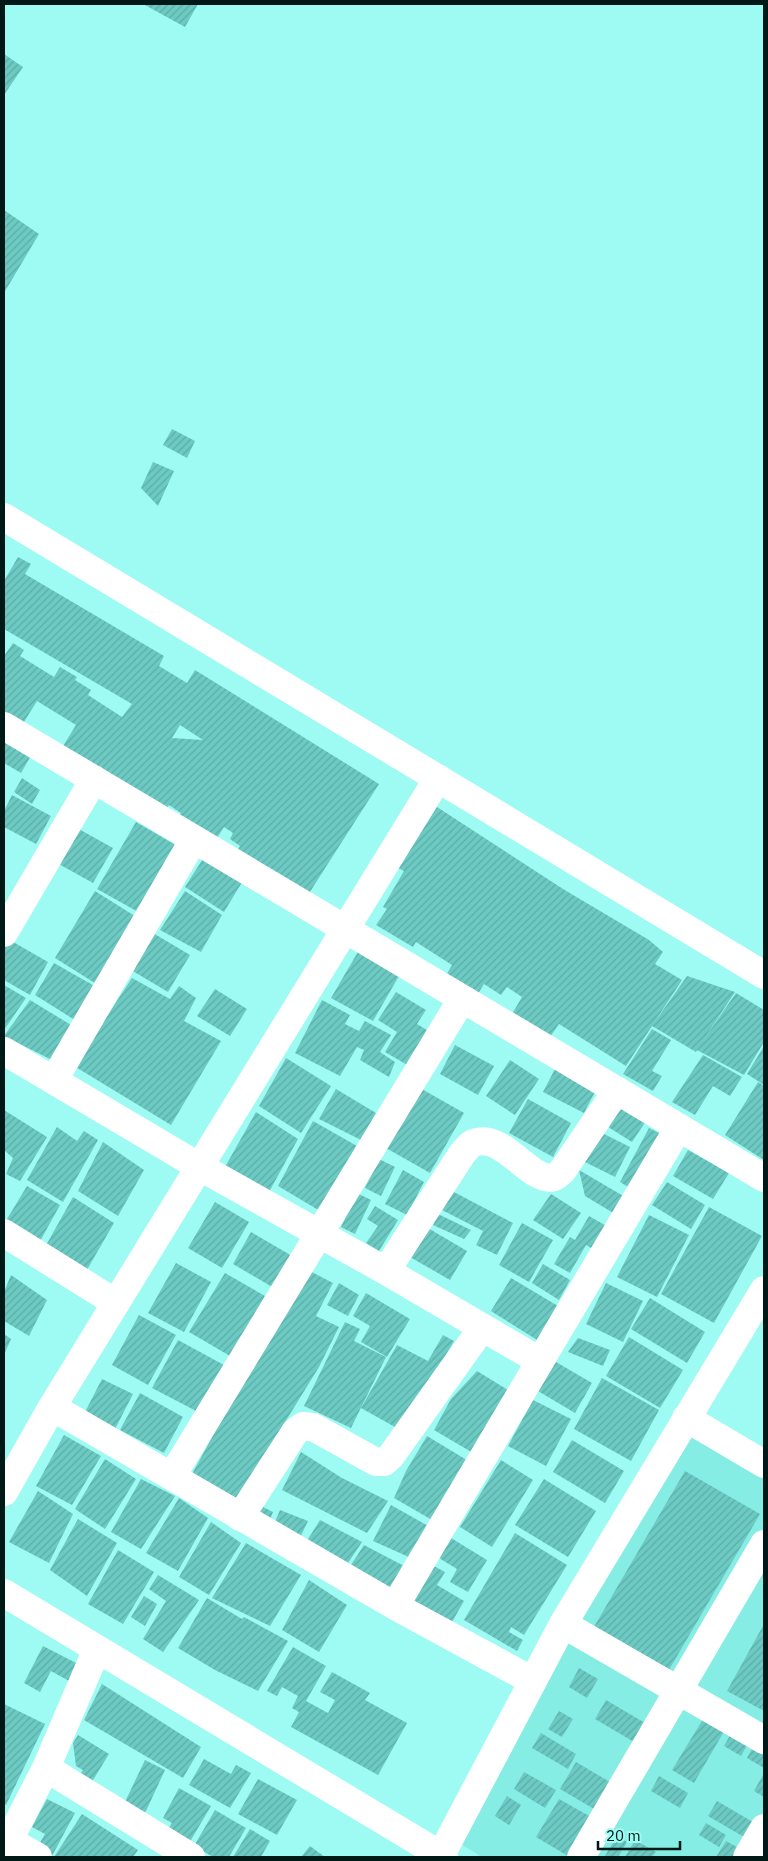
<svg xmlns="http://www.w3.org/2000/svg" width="768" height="1861" viewBox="0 0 768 1861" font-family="'IBM Plex Sans',sans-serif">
	<defs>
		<pattern id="building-hatch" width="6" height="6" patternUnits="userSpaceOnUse" patternTransform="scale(1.25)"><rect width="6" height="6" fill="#6ccac3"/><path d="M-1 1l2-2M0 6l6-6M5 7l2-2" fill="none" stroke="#5cada7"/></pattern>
	</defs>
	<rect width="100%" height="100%" fill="#9dfbf3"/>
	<!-- built -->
	<path fill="#85ede4" d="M690,1429l74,43v385h-282l-36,-22z"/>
	<!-- building -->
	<path fill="url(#building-hatch)" fill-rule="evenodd" d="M143,4h55l-13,23z
		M4,54l19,13 -19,28z
		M4,210l35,24 -35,59z
		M172,429l23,12 -8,17 -24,-13z
		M153,462l21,9 -16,35 -17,-18z
		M18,557l13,7 -6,10 139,82 -5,10 28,17 8,-13 184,114 -73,114 -70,-45 4,-7 -10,-7 3,-6 -9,-6 -7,11 -41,-19 5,-6 -12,-8 -3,4 -106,-58 16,-26 -39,-24 -18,29 -15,-10v-64l9,-13 11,7 -4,6 34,21 6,-10 17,10 -2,3 16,10 -3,5 34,22 10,-13 -128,-75v-48zM180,725l23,15 -31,-2z
		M4,735l28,19 -11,19 -17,-10z
		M22,778l18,12 -8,14 -18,-12z
		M12,795l39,21 -15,28 -32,-17v-16z
		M437,807l126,82 86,51 14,12 -8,12 27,16 -56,86 -67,-42 -9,13 -38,-23 10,-17 -15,-10 -6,8 -17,-11 -8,13 -31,-20 7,-12 -36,-23 -3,5 -37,-22 11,-16 -4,-2 21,-36 -6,-3z
		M136,822l43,25 -39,66 -43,-24z
		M77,828l36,20 -20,35 -36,-20z
		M206,854l38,25 -20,33 -39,-25z
		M95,891l43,27 -40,67 -43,-27z
		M185,891l37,24 -21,37 -41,-22z
		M153,933l37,22 -22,37 -37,-22z
		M8,939l40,23 -18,33 -26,-15v-34z
		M362,945l41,24 -30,52 -42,-23z
		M54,963l44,25 -20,34 -43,-27z
		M687,976l48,16 -31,47 32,-46 28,17v32l-20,33 -47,-25 -1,2 -44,-26z
		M132,978l38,21 9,-13 17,12 -12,23 37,20 -50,84 -97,-59z
		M4,985l22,13 -22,32z
		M215,989l32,20 -17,27 -33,-20z
		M396,992l30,18 -9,14 13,8 -21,34 -24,-14 12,-20 -19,-12z
		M30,1000l41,25 -19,35 -48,-24z
		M322,1000l28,15 -5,9 14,7 6,-10 26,14 -11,17 15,10 -6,15 -29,-17 4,-10 -7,-3 -17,29 -45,-23z
		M652,1029l19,11 -19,31 10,5 -9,15 -30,-17z
		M455,1045l39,21 -16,29 -38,-21z
		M764,1046v39l-17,-11z
		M703,1055l39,22 -12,19 -17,-10 -18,29 -23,-13z
		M286,1058l45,28 -30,47 -42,-27z
		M510,1060l29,19 -24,36 -29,-19z
		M556,1067l41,21 -13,25 -41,-21z
		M758,1082l6,4v74l-39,-25z
		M420,1088l44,25 -34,60 -44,-25z
		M336,1089l40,24 -15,27 -42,-21z
		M528,1099l43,24 -18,34 -44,-24z
		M618,1104l28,17 -14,21 -27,-17z
		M4,1110l43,27 -27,44 -14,-7 7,-16 -9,-8z
		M256,1112l42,27 -29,53 -44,-25z
		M313,1121l44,25 -37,65 -42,-25z
		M57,1127l20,14 7,-10 14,9 -35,62 -36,-22z
		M649,1128l14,7 -30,55 -13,-8z
		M598,1131l32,16 -15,30 -32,-16z
		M103,1142l41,28 -26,46 -40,-25z
		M688,1150l41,23 -16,26 -40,-23z
		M379,1159l16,8 -14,29 -16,-8z
		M403,1170l21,12 -17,33 -22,-11z
		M579,1170l46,27 -10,17 -30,-18z
		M667,1182l38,23 -14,24 -39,-24z
		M27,1186l33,19 -21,38 -35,-19z
		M452,1191l61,32 -16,32 -21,-10 7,-14 -41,-21z
		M357,1193l14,7 -16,34 -14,-7z
		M551,1194l30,19 -18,26 -30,-19z
		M73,1197l41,26 -30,52 -40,-26z
		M215,1202l34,20 -27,46 -34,-20z
		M375,1206l23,14 -19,31 -13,-8 12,-17 -11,-7z
		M709,1207l53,29 -48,87 -53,-29z
		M438,1214l33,16 -7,9 -31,-14z
		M649,1215l40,20 -32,62 -40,-20z
		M589,1216l21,12 -14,23 -10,-6 -16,28 -16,-9 16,-27 5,3z
		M522,1223l31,17 -24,42 -30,-17z
		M428,1228l39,23 -17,29 -40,-23z
		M251,1232l41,24 -18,32 -41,-24z
		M176,1263l35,19 -27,50 -36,-19z
		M543,1264l27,16 -11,20 -27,-17z
		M304,1268l29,15 -17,33 23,11 -20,40 -45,73 -34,62 -49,-26z
		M225,1273l40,23 -35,60 -41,-24z
		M11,1275l36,25 -18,36 -25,-15v-29z
		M511,1278l52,31 -21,34 -51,-32z
		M339,1283l20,12 -11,21 -21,-11z
		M606,1283l37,18 -20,41 -37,-18z
		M366,1293l44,26 -23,38 -26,-15 9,-16 -17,-10z
		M650,1298l55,34 -18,31 -56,-34z
		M139,1315l37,20 -28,50 -36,-20z
		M345,1322l15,7 -6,12 32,16 -35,71 -47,-22z
		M4,1334l7,5 -7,16z
		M443,1335l11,6 -52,90 -41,-23 36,-63 31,16z
		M629,1337l54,33 -23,38 -54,-32z
		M578,1338l32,12 -7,16 -35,-14z
		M178,1340l46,25 -26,47 -46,-24z
		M556,1362l36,21 -17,30 -37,-22z
		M477,1371l31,19 -35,63 -39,-23 17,-31z
		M602,1378l57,32 -28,51 -57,-32z
		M102,1379l31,15 -18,35 -31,-15z
		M140,1393l43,24 -19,36 -44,-23z
		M533,1400l38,19 -25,47 -38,-20z
		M64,1435l37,21 -29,49 -36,-19z
		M427,1436l43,26 -38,58 -38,-22 12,-27z
		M572,1440l52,31 -19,32 -52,-31z
		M301,1452l41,26 46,23 -21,32 -85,-43z
		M105,1459l31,20 -31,50 -30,-20z
		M501,1460l32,20 -41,67 -32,-20z
		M685,1471l75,43 -94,161 -75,-43z
		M141,1479l34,17 -34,53 -30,-17z
		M544,1479l52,32 -28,46 -53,-32z
		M38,1491l35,23 -24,49 -40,-21z
		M179,1498l29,20 -30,53 -32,-18z
		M257,1504l16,8 -5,13 -20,-9z
		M391,1505l39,22 -19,31 -38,-17z
		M280,1510l28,11 -11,23 -25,-15z
		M78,1519l39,24 -30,53 -37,-26z
		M320,1520l42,22 -18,27 -41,-22z
		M211,1522l30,21 -32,52 -30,-18z
		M515,1533l52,32 -43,70 -13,-8 -2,5 14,8 -6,11 -53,-31z
		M451,1538l36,22 -19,32 -18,-10 7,-13 -18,-11z
		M246,1543l55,32 -31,51 -58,-28z
		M364,1545l42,22 -17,32 -44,-25z
		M118,1550l36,22 -31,52 -35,-20z
		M432,1565l13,7 -8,13 27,16 -16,28 -40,-23z
		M158,1575l41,25 -36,52 -20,-13 23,-38 -17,-12z
		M309,1580l38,25 -28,47 -37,-22z
		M144,1596l13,8 -12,22 -14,-9z
		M207,1598l35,21 2,-2 44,24 -30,50 -43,-21 -37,-22z
		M764,1624v87l-37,-20z
		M43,1646l35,18 -9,17 -18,-10 -11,21 -16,-9z
		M293,1647l33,19 -20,35 22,12 7,-13 -15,-8 12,-20 38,21 -5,7 42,23 -29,52 -87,-48 8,-15 -7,-4 6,-12 -16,-9 -5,9 -10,-5z
		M579,1668l19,11 -11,19 -18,-11z
		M102,1684l99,63 -18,31 -99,-58z
		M606,1700l39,23 -11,19 -39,-23z
		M4,1704l41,20 -39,81 -2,-1z
		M559,1711l14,8 -11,18 -14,-8z
		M705,1716l21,12 -32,55 -22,-13z
		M732,1732l17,10 -8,14 -17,-10z
		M541,1733l35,21 -8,15 -36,-21z
		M78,1735l31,19 -19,31 -12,-7 5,-8 -7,-4 -3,-23z
		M753,1747l11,6v15l-17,-10z
		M204,1759l27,15 5,-9 15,8 -21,35 -41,-23z
		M145,1760l20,10 -19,41 -3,2 -19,-9z
		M576,1762l34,20 -16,27 -34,-20z
		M524,1772l32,18 -11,18 -31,-19z
		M764,1773v24l-10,-6z
		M659,1776l29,17 -8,15 -29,-17z
		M258,1779l39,21 -20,35 -39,-21z
		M179,1788l32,18 -23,39 -22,-13 6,-9 -9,-5z
		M507,1796l14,9 -12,20 -14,-9z
		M47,1799l28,14 -23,43 -15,-8 8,-14 -13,-7z
		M559,1799l32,18 -23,39 -32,-19z
		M717,1801l41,24 -9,15 -41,-24z
		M215,1810l31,18 -17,29h-16l-19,-11z
		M82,1814l56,36 -5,7h-79z
		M706,1823l20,12 -7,12 -20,-12z
		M250,1829l20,12 -9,16h-28z
		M617,1836l10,6 -9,15h-11l-2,-1z
		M635,1840l21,12 -4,5h-27z
		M726,1841l20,11 -3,5h-27z
		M310,1846l15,11h-24z"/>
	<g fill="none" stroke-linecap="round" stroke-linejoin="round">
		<!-- minor -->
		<path stroke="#fff" stroke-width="28" d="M4,517l760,458
			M4,726l760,452
			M4,933l90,-154
			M4,1051l196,116 186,104 154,90
			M54,1080l140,-241
			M4,1233l112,70
			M386,1271l76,-117c3,-3 7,-9 11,-11 31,-12 57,41 81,34 3,-1 7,-5 9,-7l54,-80
			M52,1407l343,199 138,75
			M686,1418l78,46
			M172,1476l290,-477
			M4,1492l48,-85 386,-629
			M240,1517l55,-85 8,-6 10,1 63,35h8l7,-6 91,-128
			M4,1593l440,264
			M395,1606l284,-479
			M563,1624l201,116
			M46,1768l145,89
			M8,1840l30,17
			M4,1850l42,-82 51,-119
			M440,1857l123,-233 201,-334
			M581,1857l183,-313
			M747,1857l17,-29"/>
	</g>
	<!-- border -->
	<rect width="768" height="1861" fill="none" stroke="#001816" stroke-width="10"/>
	<!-- scale -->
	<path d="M598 1841v8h82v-8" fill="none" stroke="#001816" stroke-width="2.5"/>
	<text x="606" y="1841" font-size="15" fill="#001816" stroke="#9dfbf3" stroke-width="4" paint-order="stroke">20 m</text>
</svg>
